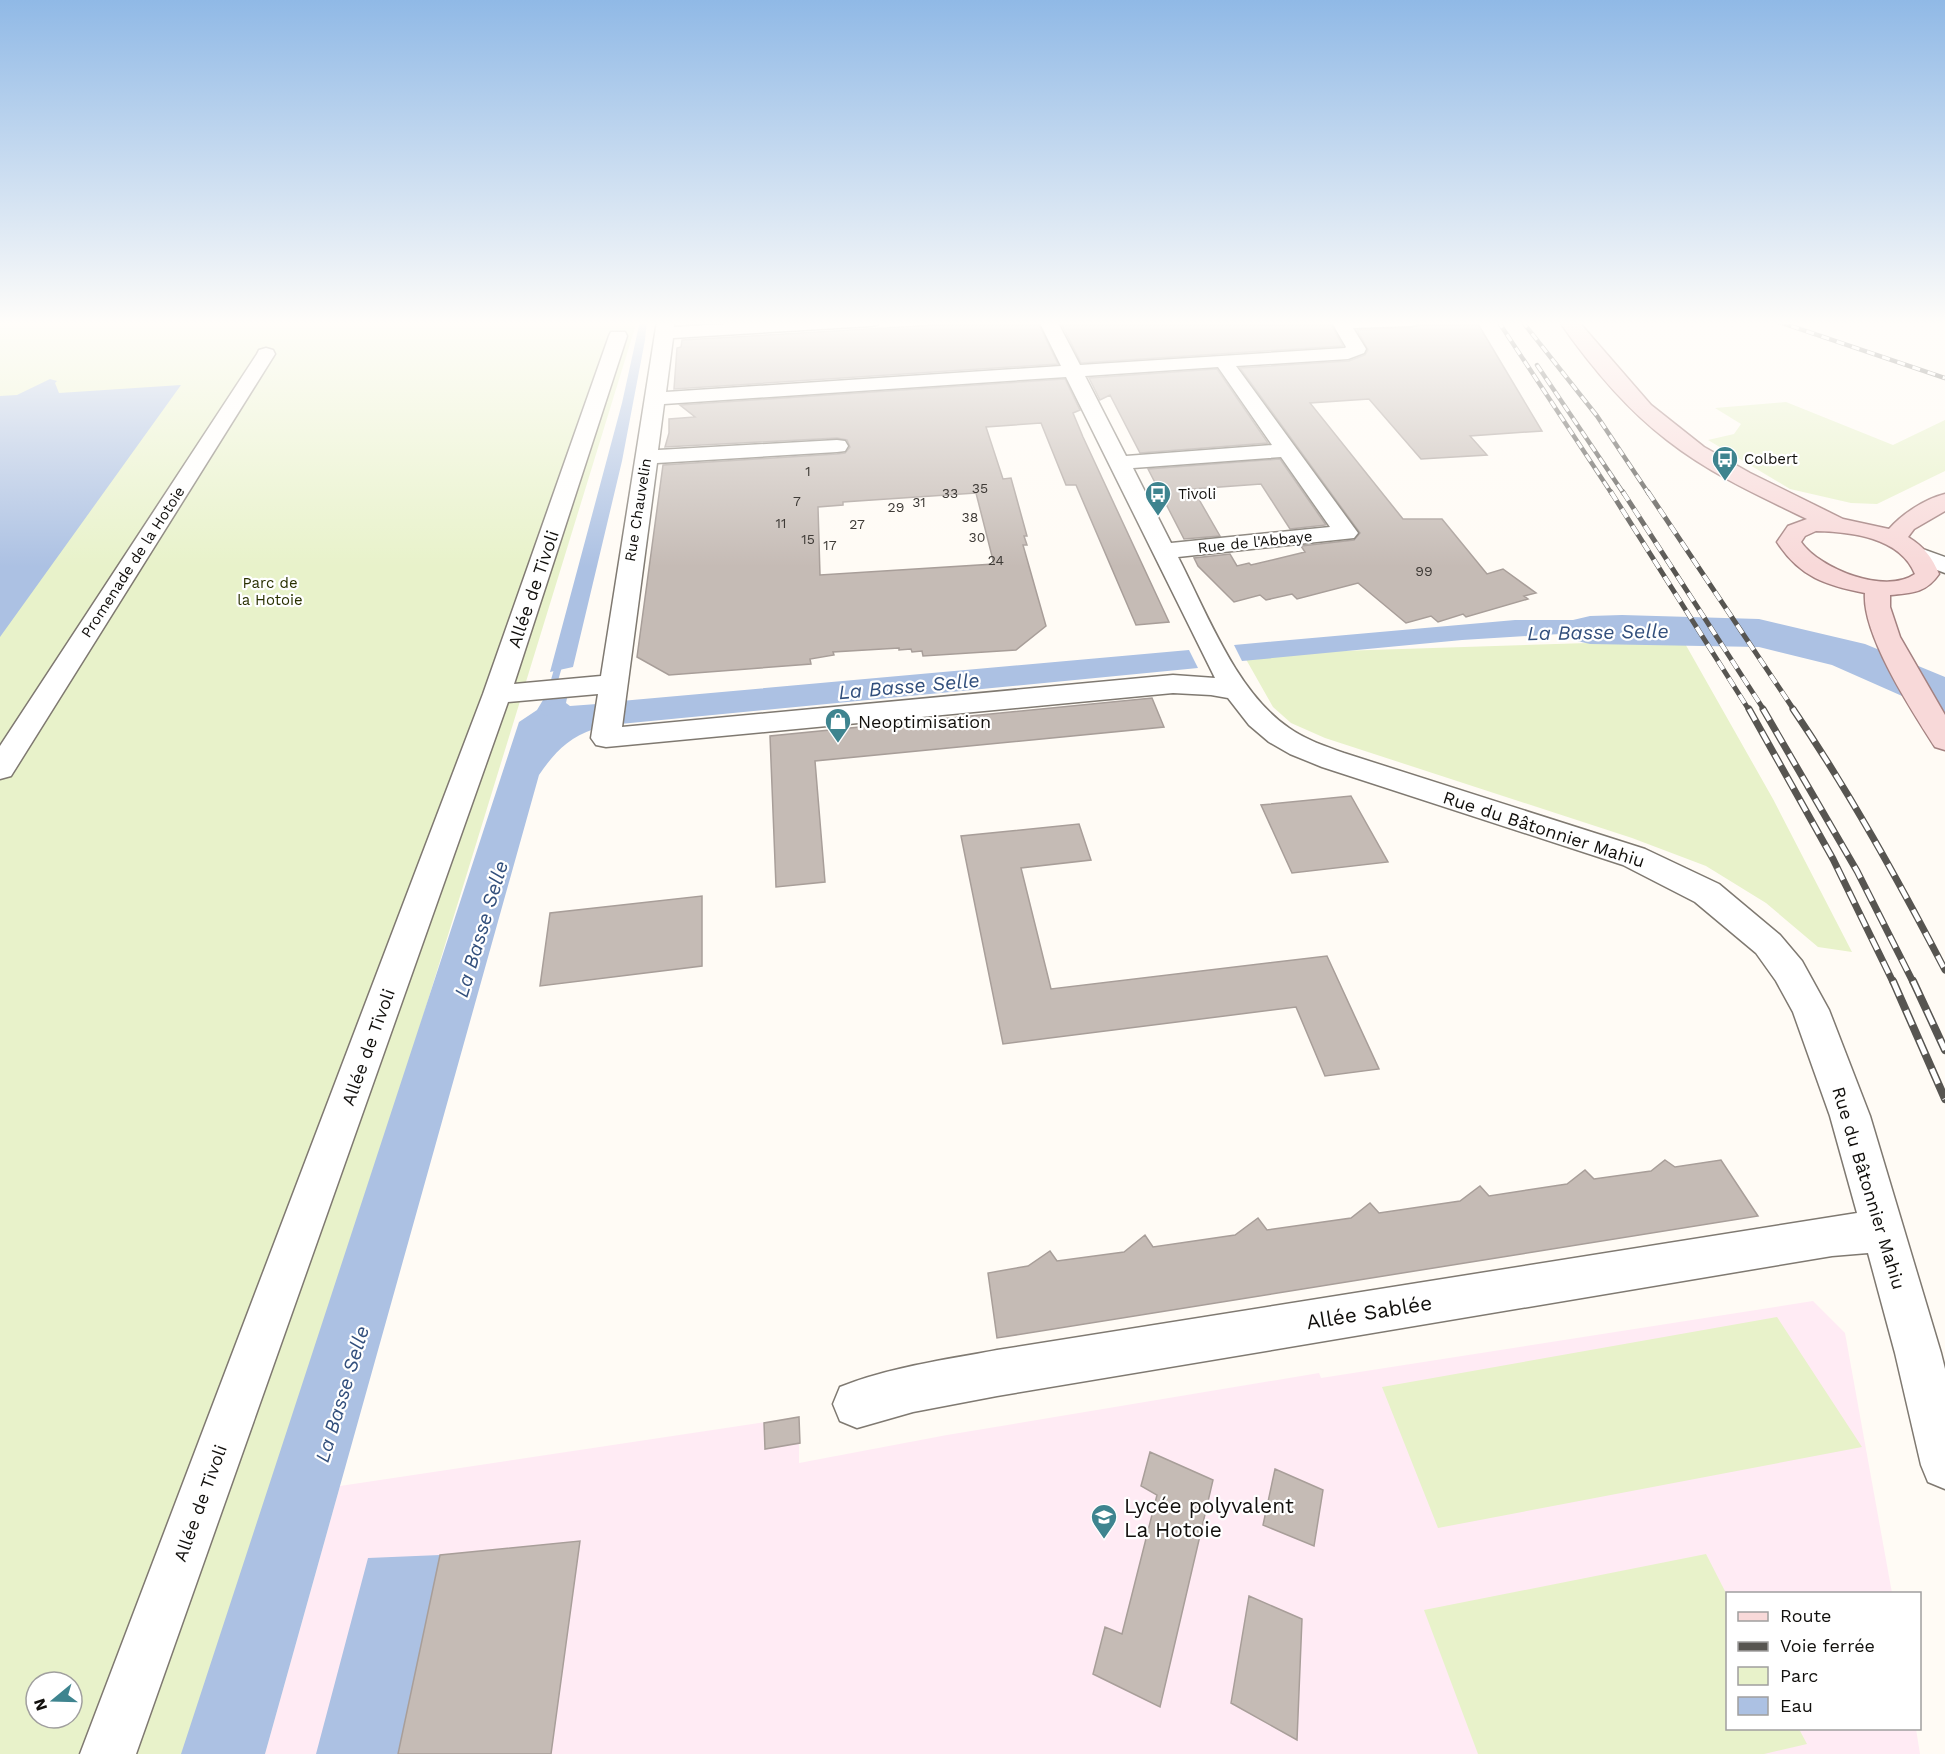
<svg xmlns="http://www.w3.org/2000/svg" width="1945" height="1754" viewBox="0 0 1945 1754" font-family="'Work Sans',sans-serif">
	<rect width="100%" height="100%" fill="#fffbf5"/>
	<!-- education -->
	<path fill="#ffebf4" d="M1813,1301l32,32 47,260 -164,1v134l188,1 4,25h-1655l75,-268 459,-69v46l148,-28 372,-62 2,5z"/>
	<!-- green -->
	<path fill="#e8f2ca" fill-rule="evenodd" d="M0,321h637l-441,1433h-196zM36,1682h36v36h-36z
		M1786,402l107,43 52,-25v51l-68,33 -26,-1 -61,-14 -82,-49 26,-6 7,-10 -26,-16z
		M1683,640l90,159 79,153 -34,-5 -52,-44 -60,-37 -74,-28 -307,-100 -34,-15 -18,-16 -30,-53z
		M1777,1317l85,130 -424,81 -56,-141z
		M1706,1554l21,41 1,133 71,1 8,15 -43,10h-286l-54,-144z"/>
	<!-- water -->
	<path fill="#acc1e3" d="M640,321h7l-2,19 -23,121 -49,206 -23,5 72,-269z
		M50,379l7,2 -2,2 4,10 122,-8 -181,252v-241l17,-1z
		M1515,620h150l9,16 -114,-2 -98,6 -220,21 -8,-16z
		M1189,650l9,18 -578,56 1,-23z
		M1874,657l71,31v19l-59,-30z
		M567,698l-1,5 4,3 27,-2 -3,25c-26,9 -40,24 -55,46l-274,979h-84l338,-1032 18,-12 6,-10z
		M440,1555l-42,199h-82l52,-196z"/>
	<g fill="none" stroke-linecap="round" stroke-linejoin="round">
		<!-- stream-far1 -->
		<path stroke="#acc1e3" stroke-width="7" d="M546,710l14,-49"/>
		<!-- stream -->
		<path stroke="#acc1e3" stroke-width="9" d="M546,711l1,-2"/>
		<!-- river -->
		<path fill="#acc1e3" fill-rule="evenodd" d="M1622,615l137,4 106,25 80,33v35l-18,-5 -95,-42 -73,-18 -169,-3 -17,-4 -6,-10 6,-10 17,-4z"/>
	</g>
	<!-- building -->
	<path fill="#c5bbb5" stroke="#a89e99" stroke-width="1.5" fill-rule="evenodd" d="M1003,321h34l21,43 -384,25 3,-41 4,-1 1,-7z
		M1060,321h198l1,4 67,-2 5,2 12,21 -262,17z
		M1478,324l64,107 -72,5 17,19 -66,4 -52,-60 -59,4 93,116h39l45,55 16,-5 33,24 -12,3 4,3 -62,18 -3,-3 -25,8 -7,-6 -25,7 -48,-40 -61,16 -5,-5 -26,6 -6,-5 -26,7 -36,-36 -4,-8 36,-4 7,12 12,-3 2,2 54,-13 -4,-6 53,-6 6,-7 -120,-165 109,-7 16,-6 3,-5 -11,-20 53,-2 9,-3z
		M1217,369l51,74 -128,10 -30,-58 -10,5 -11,-22z
		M1065,379l15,31 -7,3 10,24 86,185 -33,3 -60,-140h-10l-25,-62 -55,4 17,52 8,-1 16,58h-3l3,9h-4l23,81 -30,24 -93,6 -1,-5 -10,1 -1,-3 -12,1v-2l-66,4 1,3 -24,4 1,5 -142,11 -32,-18 26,-192 174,-11 8,-1 5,-6 -3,-7 -10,-2 -172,9 4,-14v-14l26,-2 -15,-12zM976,493l18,71 -174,11 -2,-68 25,-2v-3z
		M1280,459l46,66 -36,4 -29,-45 -68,5 27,47 -36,3 -36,-70z
		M1152,698l12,29 -349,34 10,121 -49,5 -6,-151z
		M1351,796l37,66 -96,11 -31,-68z
		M1079,824l12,36 -70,8 30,121 276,-33 52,113 -54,7 -29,-69 -293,37 -42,-208z
		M702,896v70l-162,20 10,-73z
		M1665,1160l10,7 46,-7 37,56 -761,122 -9,-65 40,-7 22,-15 7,10 67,-9 21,-17 8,12 82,-12 23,-17 9,12 84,-12 19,-15 9,10 81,-12 20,-15 9,10 78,-12 18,-14 9,9 57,-8z
		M799,1417l1,26 -35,6 -1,-26z
		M1150,1452l63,28 -53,227 -67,-33 12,-47 17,7 35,-139 -16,-9z
		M1275,1469l48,21 -9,56 -51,-21z
		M580,1541l-29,213h-153l42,-199z
		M1249,1596l53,23 -5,121 -66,-37z"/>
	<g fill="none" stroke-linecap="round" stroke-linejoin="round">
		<!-- minor casing -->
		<g stroke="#7f7971" stroke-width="3">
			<path id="minor" d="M657,321h18l-1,6 104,-6h102l-3,4 -6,1 -198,12 -7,54 395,-26 -22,-45h18l23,44 265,-17 1,-1 -15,-26h88l-3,4 -6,1 -57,2 13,21 -2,4 -16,6 -112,7 122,167 -4,5 -176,19c29,56 58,135 111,171 17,12 36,18 55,25l301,96 74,35 61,51 22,26 27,49 41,106 71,237 4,16v120l-17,-7 -7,-17 -26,-112 -27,-100 -36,3 -835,140 -84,16 -56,16 -17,-7 -7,-17 7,-17c50,-20 105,-27 157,-37l860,-137 -27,-97 -37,-104 -17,-31 -20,-28 -61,-51 -72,-37 -301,-98 -32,-13 -21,-12 -20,-17 -21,-27 -17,-3 -38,-2 -567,54 -10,-2 -5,-7 7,-44 -90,8 -372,1052h-56l403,-1060 126,-358 2,-4h14l2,4 -113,348 87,-8zM1218,367l54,78 -146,11 -41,-80zM1066,377l149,301 -42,-3 -551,52 35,-264 180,-11 8,-1 3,-5 -3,-5 -8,-1 -179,10 6,-46zM1281,457l49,70 -159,16 -38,-75z
				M266,348l7,2 2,4 -264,422 -11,3v-33l257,-392 2,-4z
				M1917,547l28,10v16l-37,-14 -3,-5 3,-5z"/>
		</g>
		<!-- major casing -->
		<g stroke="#a48281" stroke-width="3">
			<path id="major" d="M1559,321h19l73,84 53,42 46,26 93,46 46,10c13,-15 36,-30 56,-35v17l-31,18 -6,8c16,10 24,20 31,37 -13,19 -27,19 -49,21v12l10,30 45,78v35l-10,-3c-23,-36 -73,-112 -70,-154 -40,-8 -65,-16 -88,-51l11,-16 19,-7c-48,-23 -98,-46 -140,-79 -42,-32 -78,-76 -108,-119zM1816,531c35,1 84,6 99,43 -30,21 -95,-5 -114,-32l4,-6z"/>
		</g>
		<!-- minor -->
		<use href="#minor" fill="#fff" fill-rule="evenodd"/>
		<!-- major -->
		<use href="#major" fill="#f8d9d9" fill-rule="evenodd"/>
		<!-- rail-far3 casing -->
		<g stroke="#575551" stroke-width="4.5">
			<path id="rail-far3" d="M1498,321l114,173
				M1522,321l75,95 52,78
				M1776,321l169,57
				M1537,365l87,129"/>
		</g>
		<!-- rail-far2 casing -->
		<g stroke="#575551" stroke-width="5">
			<path id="rail-far2" d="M1611,492l138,218
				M1623,492l141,218
				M1648,492l146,218"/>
		</g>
		<!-- rail-far1 casing -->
		<g stroke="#575551" stroke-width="7">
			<path id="rail-far1" d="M1749,709l84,150 60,123
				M1763,709l94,162 56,111
				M1793,709c57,84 105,171 152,261"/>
		</g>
		<!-- rail casing -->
		<g stroke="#575551" stroke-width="8">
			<path id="rail" d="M1893,981l52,118
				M1913,981l32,69"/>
		</g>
		<!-- rail-far3 -->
		<use href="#rail-far3" stroke="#fff" stroke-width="3" stroke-dasharray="8" stroke-linecap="butt"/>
		<!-- rail-far2 -->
		<use href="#rail-far2" stroke="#fff" stroke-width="4" stroke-dasharray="10" stroke-linecap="butt"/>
		<!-- rail-far1 -->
		<use href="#rail-far1" stroke="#fff" stroke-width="4.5" stroke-dasharray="13" stroke-linecap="butt"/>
		<!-- rail -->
		<use href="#rail" stroke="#fff" stroke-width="5" stroke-dasharray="16" stroke-linecap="butt"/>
	</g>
	<!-- sky -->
	<linearGradient id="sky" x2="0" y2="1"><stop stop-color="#90b9e6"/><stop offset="0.57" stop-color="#fffdfa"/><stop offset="1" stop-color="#fffdfa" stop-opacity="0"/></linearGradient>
	<rect width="1945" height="567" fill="url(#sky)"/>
	<!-- icons -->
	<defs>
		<g id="bus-pin" transform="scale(1.35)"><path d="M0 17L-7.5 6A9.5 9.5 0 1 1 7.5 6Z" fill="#3e848f" stroke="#fff"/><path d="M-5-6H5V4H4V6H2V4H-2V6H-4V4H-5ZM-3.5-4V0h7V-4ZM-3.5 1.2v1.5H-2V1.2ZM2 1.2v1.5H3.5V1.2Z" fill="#fff"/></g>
		<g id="shop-pin" transform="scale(1.35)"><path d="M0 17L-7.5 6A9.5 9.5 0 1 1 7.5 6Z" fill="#3e848f" stroke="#fff"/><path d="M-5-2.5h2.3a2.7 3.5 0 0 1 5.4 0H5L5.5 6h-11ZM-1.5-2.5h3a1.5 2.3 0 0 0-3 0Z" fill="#fff"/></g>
		<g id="school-pin" transform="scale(1.35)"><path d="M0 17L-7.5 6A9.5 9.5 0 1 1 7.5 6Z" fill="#3e848f" stroke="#fff"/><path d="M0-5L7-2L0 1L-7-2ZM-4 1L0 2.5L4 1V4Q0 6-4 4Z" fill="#fff"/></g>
	</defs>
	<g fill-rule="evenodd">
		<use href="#bus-pin" x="1725" y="459"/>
		<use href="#bus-pin" x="1158" y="494"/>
		<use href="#shop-pin" x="838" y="721"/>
		<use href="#school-pin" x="1104" y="1517"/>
	</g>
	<g text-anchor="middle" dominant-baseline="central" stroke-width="4.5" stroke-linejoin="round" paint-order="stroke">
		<!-- far-number labels -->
		<g font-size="14" fill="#3f3b37">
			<text x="808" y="471">1</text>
			<text x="980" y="488">35</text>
			<text x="950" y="493">33</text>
			<text x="797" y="501">7</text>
			<text x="919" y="502">31</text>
			<text x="896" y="507">29</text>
			<text x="970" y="517">38</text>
			<text x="781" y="523">11</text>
			<text x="857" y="524">27</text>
			<text x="977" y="537">30</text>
			<text x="808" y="539">15</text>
			<text x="830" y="545">17</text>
			<text x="996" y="560">24</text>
			<text x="1424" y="571">99</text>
		</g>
		<!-- far-poi labels -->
		<g font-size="15" fill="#12100d" stroke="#fff" text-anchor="start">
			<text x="1744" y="459">Colbert</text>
			<text x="1178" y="494">Tivoli</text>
		</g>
		<!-- far-street labels -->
		<g font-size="15" fill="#12100d" stroke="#fff">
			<text transform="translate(638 510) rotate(-81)">Rue Chauvelin</text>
			<text transform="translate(1255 542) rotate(-6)">Rue de l'Abbaye</text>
			<text transform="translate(133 562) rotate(-57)">Promenade de la Hotoie</text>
		</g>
		<!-- far-park labels -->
		<g font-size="15" fill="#293001" stroke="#fff">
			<text x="270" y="583">Parc de<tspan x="270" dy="17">la Hotoie</tspan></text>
		</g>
		<!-- street labels -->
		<g font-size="18" fill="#12100d" stroke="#fff">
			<text transform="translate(533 589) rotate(-71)">Allée de Tivoli</text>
			<text transform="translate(1544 829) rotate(18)">Rue du Bâtonnier Mahiu</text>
			<text transform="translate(368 1047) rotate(-70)">Allée de Tivoli</text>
			<text transform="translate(1869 1188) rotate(73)">Rue du Bâtonnier Mahiu</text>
			<text transform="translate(200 1503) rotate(-70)">Allée de Tivoli</text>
		</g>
		<!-- poi labels -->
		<g font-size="18" fill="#12100d" stroke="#fff" text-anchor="start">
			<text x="858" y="721">Neoptimisation</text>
		</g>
		<!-- water labels -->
		<g font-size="20" font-style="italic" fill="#324f7c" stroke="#fff">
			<text transform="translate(1598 632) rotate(-1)">La Basse Selle</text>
			<text transform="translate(909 686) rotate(-5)">La Basse Selle</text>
			<text transform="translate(481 929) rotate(-73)">La Basse Selle</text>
			<text transform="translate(342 1394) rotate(-73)">La Basse Selle</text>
		</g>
		<!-- near-street labels -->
		<g font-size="21" fill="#12100d" stroke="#fff">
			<text transform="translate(1369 1312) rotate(-9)">Allée Sablée</text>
		</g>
		<!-- near-poi labels -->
		<g font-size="21" fill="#12100d" stroke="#fff" text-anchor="start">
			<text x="1124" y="1505">Lycée polyvalent<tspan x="1124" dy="24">La Hotoie</tspan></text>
		</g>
	</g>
	<!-- legend -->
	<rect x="1726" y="1592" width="195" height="138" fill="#ffffff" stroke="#a09f9e" stroke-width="1.5"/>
	<rect x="1738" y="1612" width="30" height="9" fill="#f8d9d9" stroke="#a09f9e" stroke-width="1.5"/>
	<text x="1780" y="1622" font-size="18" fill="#12100d">Route</text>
	<rect x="1738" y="1642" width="30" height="9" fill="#575551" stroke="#a09f9e" stroke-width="1.5"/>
	<text x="1780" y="1652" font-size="18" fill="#12100d">Voie ferrée</text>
	<rect x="1738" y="1667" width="30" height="18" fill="#e8f2ca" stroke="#a09f9e" stroke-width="1.5"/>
	<text x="1780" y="1682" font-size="18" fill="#12100d">Parc</text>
	<rect x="1738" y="1697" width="30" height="18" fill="#acc1e3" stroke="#a09f9e" stroke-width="1.5"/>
	<text x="1780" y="1712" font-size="18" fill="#12100d">Eau</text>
	<!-- north arrow -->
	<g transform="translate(54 1700) rotate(251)"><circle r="28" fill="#ffffff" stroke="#a09f9e" stroke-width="1.5"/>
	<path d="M0-4.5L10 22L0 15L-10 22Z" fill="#3e848f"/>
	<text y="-9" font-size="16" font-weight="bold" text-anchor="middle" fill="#12100d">N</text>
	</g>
</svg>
